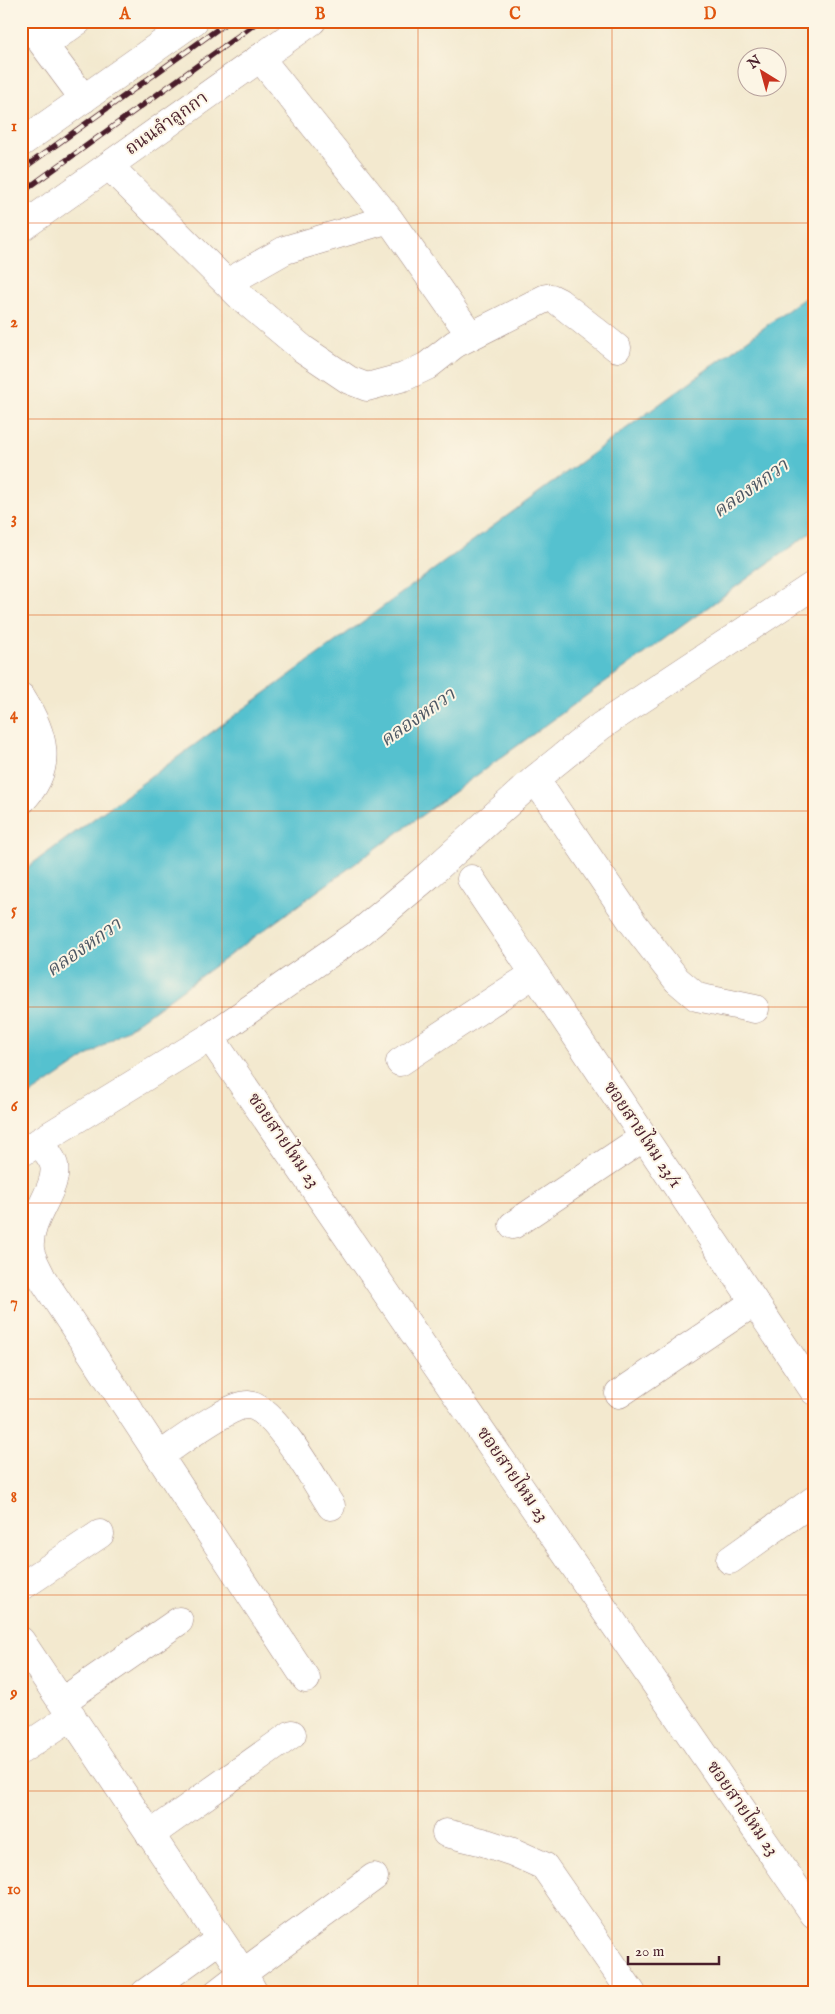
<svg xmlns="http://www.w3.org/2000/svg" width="835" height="2014" viewBox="0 0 835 2014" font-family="'IM FELL English','Noto Serif Thai',serif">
	<rect width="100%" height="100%" fill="#fcf5e5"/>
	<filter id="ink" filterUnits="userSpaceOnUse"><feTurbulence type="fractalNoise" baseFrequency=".02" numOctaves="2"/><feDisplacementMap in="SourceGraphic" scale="10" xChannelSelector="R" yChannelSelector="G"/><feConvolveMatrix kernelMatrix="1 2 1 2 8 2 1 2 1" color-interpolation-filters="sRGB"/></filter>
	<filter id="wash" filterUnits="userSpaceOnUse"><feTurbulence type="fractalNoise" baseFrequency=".0096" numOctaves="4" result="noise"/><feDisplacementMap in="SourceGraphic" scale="20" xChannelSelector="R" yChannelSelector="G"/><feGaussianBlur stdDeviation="1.12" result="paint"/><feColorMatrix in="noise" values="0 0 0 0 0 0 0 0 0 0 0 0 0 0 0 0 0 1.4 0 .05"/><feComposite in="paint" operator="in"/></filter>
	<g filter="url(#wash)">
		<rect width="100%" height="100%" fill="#f3e9cf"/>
		<!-- water -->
		<path fill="#55c1cf" stroke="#50707d" d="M814,291v239l-682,496 -111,75v-229z"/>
	</g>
	<g filter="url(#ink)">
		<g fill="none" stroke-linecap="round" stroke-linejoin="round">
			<!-- minor casing -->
			<g stroke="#9e847d" stroke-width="29">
				<path id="minor" d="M26,21l58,78
					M44,45l34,-24
					M260,58l129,161 82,117
					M109,166l132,131 62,52 46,31 18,7 37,-10 23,-11 28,-22 91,-46h5l8,4 58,46
					M227,283l58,-33 104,-31
					M21,697c23,36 34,71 0,104
					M535,779l98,144 44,57 20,17 58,12
					M471,879l343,512
					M210,1037l604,877
					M400,1062l134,-88
					M40,1142c4,7 12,15 14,23 5,24 -27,54 -24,84 1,9 8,20 12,29l264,401
					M21,1153l189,-116 152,-106 67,-56 106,-96 66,-53 213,-141
					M513,1225l131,-88
					M619,1394l134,-91
					M159,1456c17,-11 71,-52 89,-51 26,1 68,78 83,101
					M730,1560l84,-60
					M21,1587l79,-53
					M21,1641l222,332 131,-96
					M63,1701l116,-80
					M21,1750l51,-34
					M446,1833l37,9 30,10 31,14 88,127
					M150,1835l142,-101
					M145,1993l75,-54
					M217,1993l26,-20 11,20"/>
			</g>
			<!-- major casing -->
			<g stroke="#9e847d" stroke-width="29">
				<path id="major" d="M21,143l173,-122
					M21,228l291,-207"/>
			</g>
			<!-- minor -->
			<use href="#minor" stroke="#fff" stroke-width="28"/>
			<!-- major -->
			<use href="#major" stroke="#fff" stroke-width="28"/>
			<!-- rail casing -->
			<g stroke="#4a1f2b" stroke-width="5.5">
				<path id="rail" d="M21,170l208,-149
					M21,193l238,-172"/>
			</g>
			<!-- rail -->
			<use href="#rail" stroke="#fcf5e5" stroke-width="4" stroke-dasharray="11" stroke-linecap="butt"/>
		</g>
	</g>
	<!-- grid -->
	<path fill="none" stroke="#e0560e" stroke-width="1" stroke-opacity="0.55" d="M222,21v1972M418,21v1972M612,21v1972M21,223h793M21,419h793M21,615h793M21,811h793M21,1007h793M21,1203h793M21,1399h793M21,1595h793M21,1791h793"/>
	<g text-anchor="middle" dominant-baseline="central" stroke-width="4" stroke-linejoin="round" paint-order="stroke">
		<!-- street labels -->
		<g font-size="18" fill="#4a1f2b" stroke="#fcf5e5">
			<text transform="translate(167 124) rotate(-35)">ถนนลำลูกกา</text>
			<text transform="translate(642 1135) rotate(56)">ซอยสายไหม 23/1</text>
			<text transform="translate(283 1141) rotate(55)">ซอยสายไหม 23</text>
			<text transform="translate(512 1475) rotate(55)">ซอยสายไหม 23</text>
			<text transform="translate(742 1809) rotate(55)">ซอยสายไหม 23</text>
		</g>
		<!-- water labels -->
		<g font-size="19" font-style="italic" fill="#4e5864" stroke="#fcf5e5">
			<text transform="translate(751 489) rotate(-35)">คลองหกวา</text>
			<text transform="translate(418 718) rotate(-35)">คลองหกวา</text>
			<text transform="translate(84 948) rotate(-35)">คลองหกวา</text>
		</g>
	</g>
	<!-- margin -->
	<rect width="835" height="2014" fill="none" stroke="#fcf5e5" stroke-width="55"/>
	<!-- north arrow -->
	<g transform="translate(762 72) rotate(323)"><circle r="24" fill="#fcf5e5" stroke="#b59f9b"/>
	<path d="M0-4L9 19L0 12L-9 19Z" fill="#c8321e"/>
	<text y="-8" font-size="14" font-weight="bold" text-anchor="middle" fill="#4a1f2b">N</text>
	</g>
	<!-- scale -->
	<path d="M628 1956v8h91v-8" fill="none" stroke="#4a1f2b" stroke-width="2.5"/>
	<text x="635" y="1956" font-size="15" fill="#4a1f2b" stroke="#fcf5e5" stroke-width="4" paint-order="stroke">20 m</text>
	<rect x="28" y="28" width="780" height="1958" fill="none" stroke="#e0560e" stroke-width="2"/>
	<g font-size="16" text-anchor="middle" font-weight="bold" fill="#e0560e">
		<text x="125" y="19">A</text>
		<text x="320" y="19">B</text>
		<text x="515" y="19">C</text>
		<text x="710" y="19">D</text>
		<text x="14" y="131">1</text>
		<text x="14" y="327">2</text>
		<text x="14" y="523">3</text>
		<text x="14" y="719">4</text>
		<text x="14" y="915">5</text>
		<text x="14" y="1111">6</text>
		<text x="14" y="1307">7</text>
		<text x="14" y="1502">8</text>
		<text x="14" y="1698">9</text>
		<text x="14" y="1894">10</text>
	</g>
</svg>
